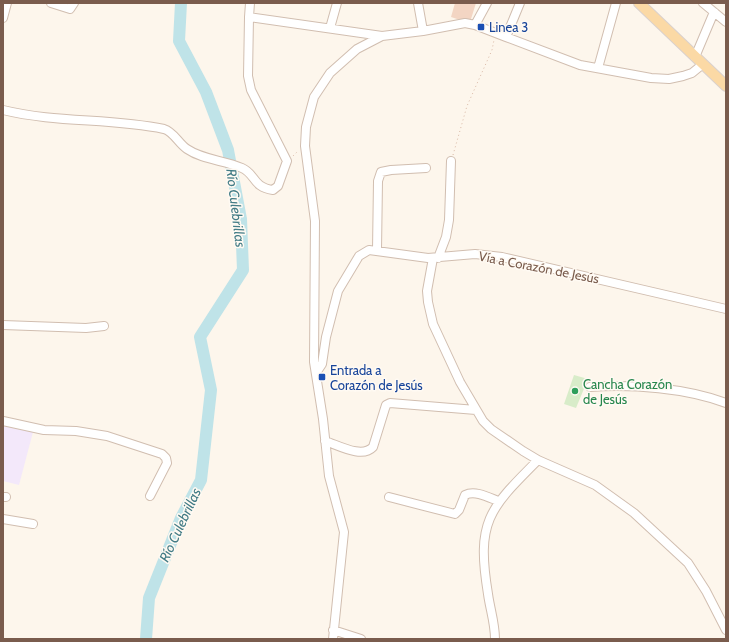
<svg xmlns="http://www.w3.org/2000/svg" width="729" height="642" viewBox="0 0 729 642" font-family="Cabin,sans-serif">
	<rect width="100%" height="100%" fill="#fdf6ec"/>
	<!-- education -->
	<path fill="#f3e8fa" d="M3,426l30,6 -14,53 -16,-4z"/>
	<!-- green -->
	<path fill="#d8ecc9" d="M574,375l14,4 -12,29 -12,-4z"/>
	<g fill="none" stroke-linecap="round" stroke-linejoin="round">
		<!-- river -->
		<path stroke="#bfe3e8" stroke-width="12" d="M146,639l3,-41 32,-80 20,-38 10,-90 -11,-53 43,-67 -2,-51 -13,-69 -22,-58 -27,-51 2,-38"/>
	</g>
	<!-- building -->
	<path fill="#f3d5c3" d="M455,3h21l-5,16h-14l-6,-2z"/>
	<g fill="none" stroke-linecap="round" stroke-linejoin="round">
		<!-- minor casing -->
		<g stroke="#d1beb0" stroke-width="10">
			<path id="minor" d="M51,3l19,6 4,-6
				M418,3l5,28
				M703,3l23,19
				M249,17l1,-14
				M3,18l4,-15
				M475,25l12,-22
				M330,28l7,-25
				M506,37l14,-34
				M695,57l19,-45
				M598,68l18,-65
				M3,110c53,13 108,8 161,19 10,3 14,14 23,20 16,11 37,11 55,19 14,6 10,19 31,22l5,-4 9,-25 -36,-71 -3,-14 1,-59 133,19
				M377,250l1,-69 3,-9 10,-2 35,-2
				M433,258l-6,33 1,11 5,22 27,58 23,39 8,8 32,22 15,9 57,25 39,28 54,50 18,28 20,39
				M438,258l8,-21 3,-17 2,-59
				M3,325l83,3 18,-2
				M316,373l6,-9 4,-27 12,-46 21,-35 10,-6 59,8 47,-4 27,3 224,52
				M590,387c42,-3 96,1 136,16
				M3,421l41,9 32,1 31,5 55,18 4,4 1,5 -17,33
				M325,441c13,4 37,18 48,6l13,-42 4,-2 86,7
				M3,497h3
				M389,497l66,17 4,-4 6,-15c10,-5 23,2 33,6
				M3,519l30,5
				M333,630l28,9
				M333,639l11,-107 -15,-56 -6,-57 -9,-57 1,-141 -10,-75 1,-19 8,-30 16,-24 27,-24 25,-13 41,-5 42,-8 10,2 31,12 74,28 71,13 18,1 14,-3 9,-3 11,-9
				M495,639c0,-16 -5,-30 -7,-45 -12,-73 1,-85 50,-134"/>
		</g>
		<!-- major casing -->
		<g stroke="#dad1cd" stroke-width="12">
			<path id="major" d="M639,3l87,83"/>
		</g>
		<!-- path -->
		<path stroke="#d9b8a5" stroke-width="1" stroke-dasharray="1 3" stroke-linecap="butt" d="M453,155l14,-49 25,-56 2,-10
			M293,156l5,-5"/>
		<!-- minor -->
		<use href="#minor" stroke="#fff" stroke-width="8"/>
		<!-- major -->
		<use href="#major" stroke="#fbd9a5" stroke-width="10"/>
	</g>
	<!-- markers -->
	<g fill="#1a4fb4" stroke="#fffaf3" stroke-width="1.5">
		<rect x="477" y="23" width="8" height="8" rx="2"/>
		<rect x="318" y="373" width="8" height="8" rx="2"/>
	</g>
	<circle fill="#2e9e5b" stroke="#fffaf3" stroke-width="1.5" cx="575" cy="391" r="4"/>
	<g text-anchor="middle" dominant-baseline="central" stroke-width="3" stroke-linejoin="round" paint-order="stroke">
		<!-- transit labels -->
		<g font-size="13" fill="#164399" stroke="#fffaf3" text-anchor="start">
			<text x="489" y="27">Linea 3</text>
			<text x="330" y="370">Entrada a<tspan x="330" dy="15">Corazón de Jesús</tspan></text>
		</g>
		<!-- street labels -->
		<g font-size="13" fill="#7a5c4d" stroke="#fffaf3">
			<text transform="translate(539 267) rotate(11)">Vía a Corazón de Jesús</text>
		</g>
		<!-- leisure labels -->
		<g font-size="13" fill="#27864d" stroke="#fffaf3" text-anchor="start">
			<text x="583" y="384">Cancha Corazón<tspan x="583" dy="15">de Jesús</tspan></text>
		</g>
		<!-- water labels -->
		<g font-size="14" font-style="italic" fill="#437c86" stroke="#fffaf3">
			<text transform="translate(236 208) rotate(83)">Río Culebrillas</text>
			<text transform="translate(180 525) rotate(-65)">Río Culebrillas</text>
		</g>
	</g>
	<!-- border -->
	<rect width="729" height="642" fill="none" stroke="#7a5c4d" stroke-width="8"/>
</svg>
